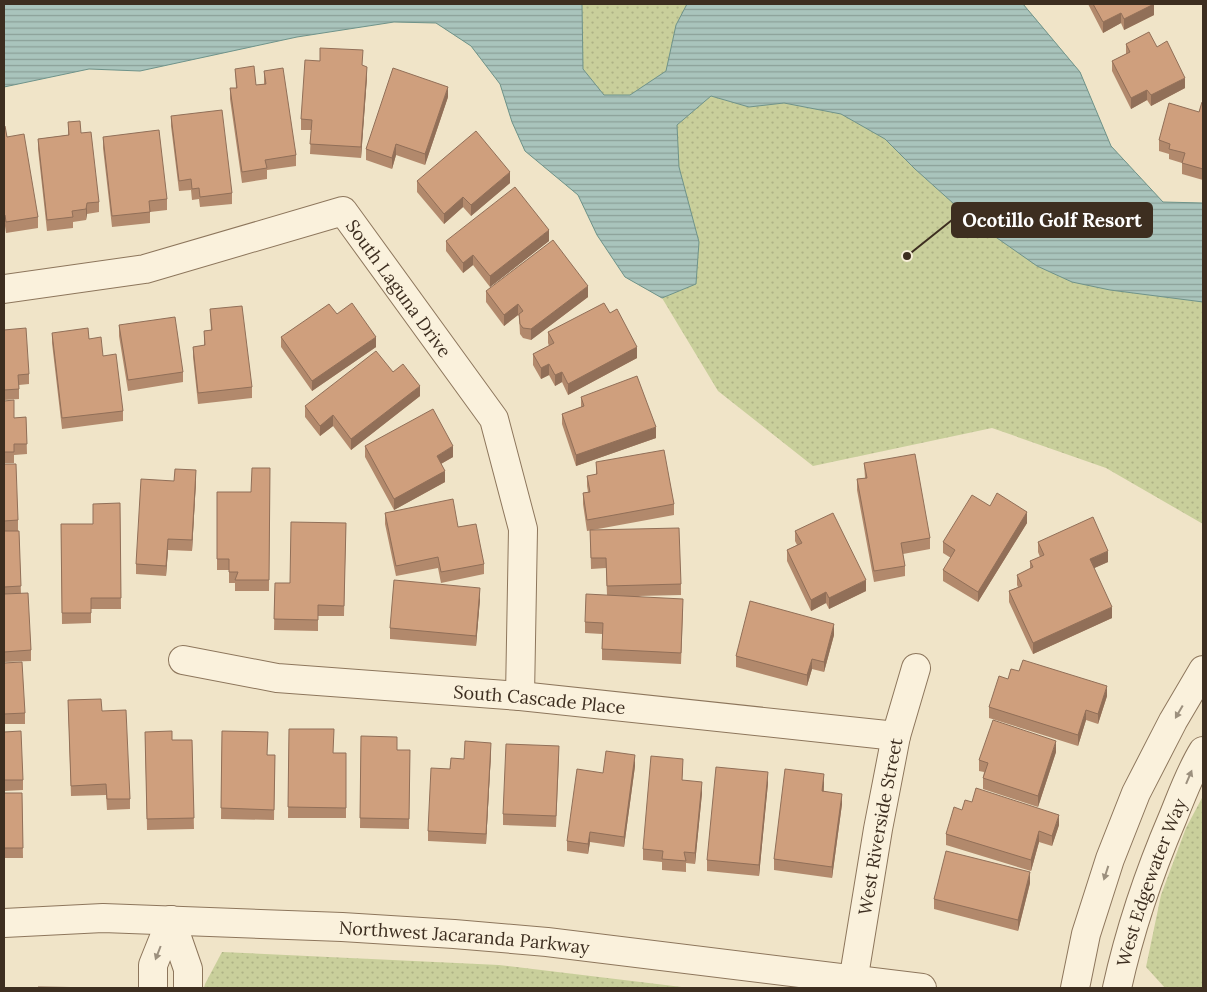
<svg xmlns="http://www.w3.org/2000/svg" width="1207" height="992" viewBox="0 0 1207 992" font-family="Lora,serif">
	<defs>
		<pattern id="grass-dots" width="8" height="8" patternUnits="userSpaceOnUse" patternTransform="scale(1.25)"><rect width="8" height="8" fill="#c9cf9b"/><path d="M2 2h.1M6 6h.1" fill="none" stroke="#aeb285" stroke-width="1.8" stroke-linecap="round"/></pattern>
		<pattern id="water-rules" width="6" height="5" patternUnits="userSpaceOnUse" patternTransform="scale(1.25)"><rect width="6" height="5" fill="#a9c4bc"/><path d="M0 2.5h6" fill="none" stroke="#8ba098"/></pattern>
	</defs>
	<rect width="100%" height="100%" fill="#f0e4c8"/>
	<!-- grass -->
	<path fill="url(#grass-dots)" d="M394,4h629l57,68 31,74 52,56 40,1v321l-97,-56 -114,-40 -179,38 -95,-75 -56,-93 -37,-21 -28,-42 -19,-40 -53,-44 -13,-29 -12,-38 -29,-38 -35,-23 -42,-1z
		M1203,796v164l-1,28h-37l-19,-21 15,-72 25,-67z
		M222,952l277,13 191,23h-486l1,-4z"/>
	<!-- water -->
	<path fill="url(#water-rules)" stroke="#6f938a" d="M4,4h578l1,65 21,26h26l36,-24 10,-46 11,-21h336l57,68 31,74 52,56 40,1v99l-93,-12 -38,-8 -35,-16 -40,-28 -43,-34 -39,-35 -30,-30 -44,-25 -57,-11 -35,4 -38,-11 -34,29 2,42 20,75 -3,42 -34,14 -37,-21 -28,-42 -19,-40 -53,-44 -13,-29 -12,-38 -29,-38 -35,-23 -42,-1 -97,15 -157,34 -51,-2 -85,18z"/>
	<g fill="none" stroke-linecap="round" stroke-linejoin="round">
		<!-- minor casing -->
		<g stroke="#8d765c" stroke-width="30">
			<g id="minor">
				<path id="s1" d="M4,289l141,-20 198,-58 151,208 29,110 -3,167"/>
				<path id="s2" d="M183,660l94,18 243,18 376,40"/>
				<path d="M171,920l17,49v19"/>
				<path d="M153,988v-23l18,-45"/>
				<path id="s3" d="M852,988l26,-159 18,-93 20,-68"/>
			</g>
		</g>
		<!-- tertiary casing -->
		<g stroke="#8d765c" stroke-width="30">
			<g id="tertiary">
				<path id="s4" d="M4,923l99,-5 239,9 112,7 93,8 375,46"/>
				<path d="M1075,988l11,-54 24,-75 26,-66 37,-72 30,-51"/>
				<path id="s5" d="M1117,988c13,-59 32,-115 56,-171 9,-22 17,-45 30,-66"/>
			</g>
		</g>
		<!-- minor -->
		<use href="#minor" stroke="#faf1dc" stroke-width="28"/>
		<!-- tertiary -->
		<use href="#tertiary" stroke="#faf1dc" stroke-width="28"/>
	</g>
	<!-- wall -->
	<path fill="#b2896c" d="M1088,4h65l1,11 -30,15 -3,-7 -18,10z
		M1126,44l31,3 28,41 -34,18 -4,-6 -16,9 -19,-38v-10l14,-7z
		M362,65l5,12 -6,81 -51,-4 1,-24h-10v-11z
		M235,69l21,16 8,-1v-13l32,84v11l-29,4v9l-25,4 -12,-84v-11h6z
		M448,97l-23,68 -29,-10 -4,14 -26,-9v-11z
		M1203,103v77l-21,-6v-11l-13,-4v-5l-10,-3v-11l40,-28z
		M171,116l61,77v11l-32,3 -1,-8 -7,1 -1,-10 -12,1 -8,-65z
		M68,122l13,11 18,69v10l-12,2 -1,6 -13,2v6l-26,3 -9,-82v-10l30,-4z
		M4,126l3,11 31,80v11l-32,5 -1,-7h-1z
		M103,137l64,62v11l-17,2v11l-38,4 -9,-79z
		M417,181l93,2 -39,33 -8,-9 -19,17 -27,-32z
		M446,241h103l-59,46 -17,-22 -10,8 -17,-22z
		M486,291l102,6 -57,43 -8,-2 -3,-4 -1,-18 -1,-1 -14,11 -18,-24z
		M210,309l42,78v11l-54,6 -5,-47v-10l11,-1v-15l7,-1z
		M610,313l27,45 -69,37 -6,-13 -7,4 -6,-11 -8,4 -8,-14v-11l16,-8 -1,-3v-11z
		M337,314l39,33 -64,44 -31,-44v-10z
		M119,325l64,47v10l-55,9 -9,-55z
		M4,330l25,44v10l-10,1v14l-15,1z
		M52,333l37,6 14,17 20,55v10l-61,8 -10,-86z
		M393,372l27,24 -69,54 -18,-24 -13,10 -15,-19v-11z
		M581,397l75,41 -80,28 -14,-42v-10l19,-7z
		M4,401l10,17 12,-1 1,37 -13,1v8h-10z
		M365,446l88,11 -12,7 4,18 -51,28 -29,-53z
		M596,462l78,42v11l-87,16 -4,-27v-11l5,-1 -1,-6v-10l9,-1z
		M864,463l66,75v11l-27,5 2,12v10l-31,6 -17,-92v-11l8,-1z
		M4,464l14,56v11h1l2,63 10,56v11l-27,1z
		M270,468l-1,123h-34v-8h-6v-13h-12v-78h34z
		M174,481h22l-4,70 -24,-1 -2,26 -30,-2v-10z
		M120,503l1,106h-30v14l-29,1 -1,-100h32z
		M990,506l37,17 -49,79 -35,-21v-11l8,-12 -8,-5v-11z
		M385,513l73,14 26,37v10l-43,9 -3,-15 -42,8 -11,-52z
		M346,523l-2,93h-26v15l-44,-1 1,-47h15z
		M590,530l91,54v11l-43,1 45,13 -2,55 -79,-4v-26l-17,-1v-11l22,-27 -1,-27 -15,1z
		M795,531l71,60 -37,18 -3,-6 -15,8 -24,-50v-11l10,-5 -2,-4z
		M1038,542l70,20 -14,6 18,50 -79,36 -24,-52v-11l9,-4 -1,-2v-10l13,-6v-8l10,-4 -2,-5z
		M480,599l-4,47 -86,-7v-11z
		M834,635l-10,37 -12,-3 -5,17 -71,-19v-11z
		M4,663l21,50v11h-21z
		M1008,679l99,17 -9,28 -12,-4 -8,26 -89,-28v-11z
		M68,700l34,11 28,88v10l-23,1 -1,-15 -35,1z
		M289,729l44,24h13v65h-58z
		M222,731l45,24h8l-1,65 -53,-1z
		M4,732l19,48v10l-19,1z
		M145,732l27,8h20l2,89 -47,1z
		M361,736l36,14h13l-1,79 -49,-1z
		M1056,752l-18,55 -55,-18v-11l1,-6 -5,-1v-11z
		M491,753l-5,91 -58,-3v-10l22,-62 14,-10z
		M559,757l-3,70 -53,-2v-11z
		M635,766l-11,81 -34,-5 -2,12 -21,-3v-10l36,-68z
		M683,770l-1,10 20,13 -7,71 -9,-1v9l-24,-2v-8l-19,-2v-11z
		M768,783l-9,93 -52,-5v-11z
		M824,785v6l18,13 -10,74 -58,-8v-11z
		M4,793h18l1,65h-19z
		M962,810l97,15 -7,21 -13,-4 -8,29 -85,-26v-11z
		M1030,883l-12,48 -84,-22v-10z"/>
	<!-- shaded-wall -->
	<path fill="#916f58" d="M1154,4v11l-30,15v-11z
		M1121,13v10l-18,10v-11z
		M367,67v10l-6,81v-11z
		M1185,78v10l-34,18v-11z
		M448,87v10l-23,68v-11z
		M1147,90v10l-16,9v-11z
		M396,144v11l-4,14v-11z
		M510,172v11l-39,33v-11z
		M463,197v10l-19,17v-10z
		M87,203v11l-1,6v-11z
		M549,230v11l-59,46v-11z
		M473,255v10l-10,8v-10z
		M588,286v11l-57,43v-11z
		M518,304v11l-14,11v-11z
		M376,337v10l-64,44v-10z
		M637,347v11l-69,37v-11z
		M549,364v11l-8,4v-11z
		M562,372v10l-7,4v-11z
		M420,386v10l-69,54v-11z
		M333,415v11l-13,10v-10z
		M656,427v11l-80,28v-11z
		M453,446v11l-16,9v-10z
		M196,470v11l-4,70v-11z
		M445,471v11l-51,28v-11z
		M1027,512v11l-49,79v-10z
		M168,539v11l-2,26v-10z
		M1108,551v11l-18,8v-11z
		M866,580v11l-37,18v-11z
		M480,588v11l-4,47v-10z
		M826,592v11l-15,8v-11z
		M1112,607v11l-79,36v-11z
		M834,624v11l-10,37v-10z
		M812,659v10l-5,17v-11z
		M1107,686v10l-9,28v-10z
		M1086,710v10l-8,26v-11z
		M1056,741v11l-18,55v-11z
		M491,743v10l-5,91v-10z
		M635,755v11l-11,81v-10z
		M768,772v11l-9,93v-11z
		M824,774v11l-2,17v-11z
		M702,782v11l-7,71v-11z
		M842,794v10l-10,74v-11z
		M1059,815v10l-7,21v-10z
		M1039,831v11l-8,29v-11z
		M590,832v10l-2,12v-10z
		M1030,872v11l-12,48v-11z"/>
	<!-- building -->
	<path fill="#cf9f7d" stroke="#916f58" d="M1093,4h61l-30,15 -3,-6 -18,9z
		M1149,32l8,15 10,-6 18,37 -34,17 -4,-5 -16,8 -19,-37 18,-9 -4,-8z
		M320,48l43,2 -1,15 5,2 -6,80 -51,-3 2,-24 -11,-1 4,-59 15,1z
		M254,66l2,19 10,-1 -2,-13 19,-3 13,87 -31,5 2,8 -25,4 -12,-84h7l-2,-19z
		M393,68l55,19 -23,67 -29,-10 -4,14 -26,-9z
		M1202,102l1,1v66l-21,-6 3,-10 -16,-4 1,-5 -11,-4 10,-37 30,9z
		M222,110l10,83 -32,4 -1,-9 -7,1 -1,-10 -12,2 -8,-65z
		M80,121l1,12 10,-1 8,70 -12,1 -1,6 -14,2 1,6 -26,3 -9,-81 31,-4 -1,-13z
		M4,126h1l2,11 17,-3 14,83 -32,5 -1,-7h-1z
		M159,130l8,69 -18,2 1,11 -38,4 -9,-79z
		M476,131l34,41 -39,33 -8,-8 -19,17 -27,-33z
		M515,187l34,43 -59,46 -17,-21 -10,8 -17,-22z
		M553,240l35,46 -57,43 -8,-1 -3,-4 -1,-10 4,-3 -5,-7 -14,11 -18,-24z
		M352,303l24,34 -64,44 -31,-44 48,-33 8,10z
		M604,303l6,10 7,-4 20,38 -69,37 -6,-12 -7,3 -6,-11 -8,4 -8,-14 21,-11 -6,-11z
		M242,306l10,81 -54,6 -5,-46 12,-2 -1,-14 8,-1 -2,-21z
		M175,317l8,55 -55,8 -9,-55z
		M26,328l3,46 -11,1 1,14 -15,1v-60z
		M88,328l1,11 12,-2 2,19 13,-2 7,57 -61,7 -10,-85z
		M376,351l17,21 10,-8 17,22 -69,53 -18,-24 -13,11 -15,-20z
		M637,376l19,51 -80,28 -14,-41 22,-8 -3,-9z
		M14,400v18l12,-1 1,27h-13v8h-10v-51z
		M433,409l20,37 -16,10 8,15 -51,28 -29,-53z
		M664,450l10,54 -87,16 -4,-27 7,-1 -3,-16 10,-2 -1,-12z
		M915,454l15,84 -29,5 4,23 -31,5 -17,-92 10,-1 -3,-15z
		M4,464h12l2,56 -14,1z
		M252,468h18l-1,112h-34l3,-8h-9v-13h-12v-67h34z
		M175,469l21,1 -4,70 -24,-1 -2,27 -30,-2 5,-85 33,2z
		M997,493l30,19 -49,80 -35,-22 12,-20 -12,-8 29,-47 18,11z
		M453,499l5,28 18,-3 8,40 -43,8 -3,-15 -42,9 -11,-53z
		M120,503l1,95h-30v15h-29l-1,-89h32v-20z
		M833,513l33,67 -37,18 -3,-6 -15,8 -24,-50 15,-7 -7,-12z
		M1093,517l15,34 -18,8 22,48 -79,36 -24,-52 13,-5 -5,-11 16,-8 -3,-6 14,-6 -6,-13z
		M291,522l55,1 -2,83 -26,-1v15l-44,-1 1,-36h15z
		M679,528l2,56 -74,2 -1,-28h-15l-1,-28z
		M4,531h15l2,55 -17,1z
		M394,580l86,8 -4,48 -86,-8z
		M28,593l3,57 -27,2v-58z
		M586,594l97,5 -2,54 -79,-4 1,-26 -18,-1z
		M750,601l84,23 -10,38 -12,-3 -5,16 -71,-19z
		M1023,660l84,26 -9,28 -12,-4 -8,25 -89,-28 10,-31 9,3 3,-10 8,2z
		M22,662l3,51 -21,1v-51z
		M101,699l1,12 24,-1 4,89h-23l-1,-15 -35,2 -3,-86z
		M993,720l63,21 -18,55 -55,-18 5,-15 -9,-3z
		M289,729h45l-1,24h13v55l-58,-1z
		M21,731l2,49h-19v-48z
		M172,731v9h20l2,78 -47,1 -2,-87z
		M222,731l46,1 -1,23h8l-1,55 -53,-2z
		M361,736l36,1v13h13l-1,69 -49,-1z
		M465,741l26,2 -5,91 -58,-3 3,-63 19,1 1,-11 13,1z
		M506,744l53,2 -3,70 -53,-2z
		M606,751l29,4 -11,82 -34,-5 -2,12 -21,-3 10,-72 26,4z
		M651,756l32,3 -1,21 20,2 -7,71 -11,-1 2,9 -24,-2 1,-8 -20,-2z
		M716,767l52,5 -9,93 -52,-5z
		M785,769l39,5 -2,17 20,3 -10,73 -58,-8z
		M976,788l83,27 -7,21 -13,-5 -8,29 -85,-26 8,-27 8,3 3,-10 7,2z
		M4,793h18l1,55h-19z
		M946,851l84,21 -12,48 -84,-21z
		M38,987l65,1h-65z"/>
	<!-- one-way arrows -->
	<defs><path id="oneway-solid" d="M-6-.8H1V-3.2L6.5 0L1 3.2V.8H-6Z" transform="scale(1.25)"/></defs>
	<g fill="#9c907e">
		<use href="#oneway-solid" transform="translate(1179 712) rotate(120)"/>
		<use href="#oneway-solid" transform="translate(1189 777) rotate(-67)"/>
		<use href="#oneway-solid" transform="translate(1106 873) rotate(108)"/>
		<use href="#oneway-solid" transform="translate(158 953) rotate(111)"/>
	</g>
	<g text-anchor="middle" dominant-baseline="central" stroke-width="4.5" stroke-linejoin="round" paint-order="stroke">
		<!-- street labels -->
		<g font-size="18" fill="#3d2e20" stroke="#f7eed8">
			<text stroke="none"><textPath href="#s1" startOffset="444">South Laguna Drive</textPath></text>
			<text stroke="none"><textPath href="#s2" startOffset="359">South Cascade Place</textPath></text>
			<text stroke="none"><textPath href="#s3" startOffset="164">West Riverside Street</textPath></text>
			<text stroke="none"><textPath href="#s5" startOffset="111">West Edgewater Way</textPath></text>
			<text stroke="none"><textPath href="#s4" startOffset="461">Northwest Jacaranda Parkway</textPath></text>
		</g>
	</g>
	<!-- callouts -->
	<path fill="none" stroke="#3d2e20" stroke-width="2" d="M907 256L952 220"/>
	<circle fill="#3d2e20" stroke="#f7eed8" stroke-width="2" cx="907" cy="256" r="5"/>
	<rect fill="#3d2e20" stroke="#3d2e20" stroke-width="2" x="952" y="203" width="200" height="34" rx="5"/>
	<g font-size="19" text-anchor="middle" font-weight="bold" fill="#fff">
		<text x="1052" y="227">Ocotillo Golf Resort</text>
	</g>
	<!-- border -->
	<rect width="1207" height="992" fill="none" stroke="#3d2e20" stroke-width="10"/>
</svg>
